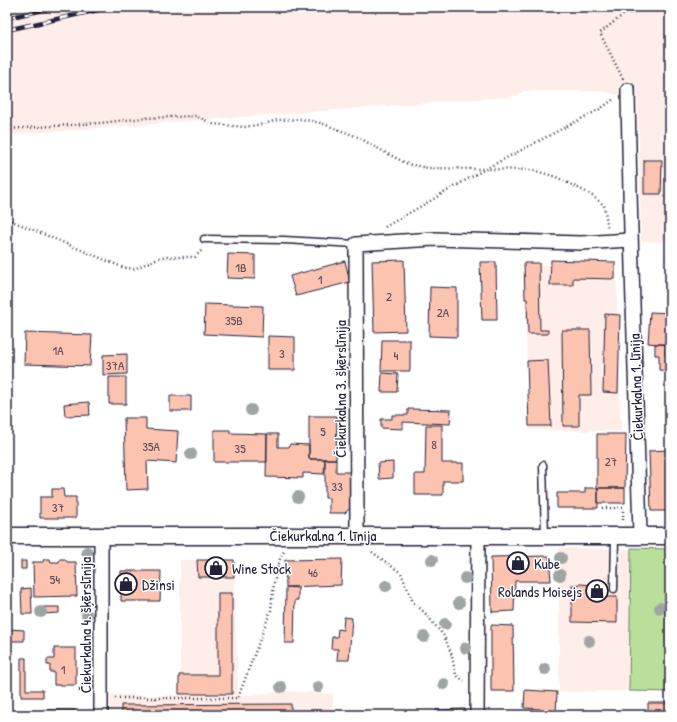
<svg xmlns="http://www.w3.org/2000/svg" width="677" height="722" viewBox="0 0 677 722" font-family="'Patrick Hand',sans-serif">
	<rect width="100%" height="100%" fill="#fff"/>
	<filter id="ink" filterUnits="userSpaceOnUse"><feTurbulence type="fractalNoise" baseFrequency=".025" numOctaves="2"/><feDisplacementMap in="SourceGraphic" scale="8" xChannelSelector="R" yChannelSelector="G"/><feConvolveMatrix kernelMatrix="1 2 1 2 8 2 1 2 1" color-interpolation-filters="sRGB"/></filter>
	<g filter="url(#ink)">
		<!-- built -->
		<path fill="#feede8" d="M7,7h663v235l-29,-1 -3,-141 -36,-9h-78l-7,5 -510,39z
			M616,263l5,168 -92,-1 -5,-165z
			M559,548l71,1 -1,142 -70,1z
			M180,560h54l4,135 -58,-2z
			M286,691l47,3 -1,21h-222v-20l127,1z"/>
		<!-- green -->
		<path fill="#b9df9a" stroke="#6e806a" d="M631,548l39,1v143l-41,-1z"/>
		<!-- building -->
		<path fill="#fcc3b1" stroke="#22223b" d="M644,160h18l-1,34h-17z
			M228,254l27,1v24l-28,-1z
			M404,260l2,71 -32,1 -2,-71z
			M551,260l64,2v17l-42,-1v7h-23z
			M345,261l5,21 -54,14 -6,-20z
			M480,262h16l1,58h-15z
			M524,263h15l1,67h8v4h-20l-1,-35h-2z
			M430,287l27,1v49l-28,-1z
			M205,304l58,2 -1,31 -58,-3z
			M650,312l20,1 -1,32 -21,-2z
			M605,314l15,1 -2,78 -15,-1z
			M562,330h28l1,65h-12v31h-16z
			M25,333l67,2 -2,31 -66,-2z
			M268,336l27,1v33h-27z
			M382,340h28v31h-29z
			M655,344h11l-1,11h4v16l-10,-1v-15h-4z
			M127,354v20l-24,1v-20z
			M548,360l3,66h-22l-2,-65z
			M382,373l16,1 -1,18h-16z
			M109,377h17v27h-17z
			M170,396h21v15h-21z
			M89,402l1,13 -25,1 -1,-12z
			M408,409l43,1 -1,14 -47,-2v7l-22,-1v-9h11v-4h16z
			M309,416h28l-1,43h-27z
			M124,418h22v11l32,2 -2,32 -29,-2 1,28 -22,1z
			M426,425h16v38h21v18h-20v14h-28v-21h10z
			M214,430h16v3l37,1v28h-53z
			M267,434h11v13h11l1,-3 19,1v14h16l-1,15 -21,-1v5l-37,-1z
			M597,434h29l-1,54h-28z
			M670,450v61h-19l-2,-60z
			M325,459h11v13h14v36l-5,5h-16v-15h-4z
			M393,462v16l-14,1 -1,-16z
			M585,488h13v20h-41v-15h28z
			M598,488h27v15h-27z
			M52,489h11l1,8h12v21h-36v-21h12z
			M549,556l2,25h-36l-1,30 -22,1 -1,-55z
			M44,559h6l1,3h8l1,-3h5l2,3h9l1,34 -43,1 -1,-35h10z
			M342,559l-1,26 -55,2 -1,-27z
			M197,560h37v17h-36z
			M21,561h5v8h-5z
			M121,571h40l-1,30h-39z
			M581,584l21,2 5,7v4h10v26l-45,-1v-37z
			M286,587l12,1v12h-3l-1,43h-9z
			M31,588l1,26h-10l-1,-25z
			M218,593h14v101h-53v-19h39z
			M43,607h16v6l-16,1z
			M344,617l8,1 -3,42h-12l1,-11h-7l1,-12h5l1,-8 5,1z
			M7,624h2v5l15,1v11h-14v48h-3z
			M491,625l22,1 1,65h-23z
			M54,648h22v37h-22v-13h-4v-7h-3v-6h7z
			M21,658h5v32h17v7h-22z
			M525,690l32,2 -1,23h-16v-6l-16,-1z
			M648,703h22v12h-22z
			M291,704v11h-170v-10z
			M465,709v6h-29v-5z
			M42,710h33v5h-33z"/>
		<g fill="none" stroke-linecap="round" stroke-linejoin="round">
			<!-- service casing -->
			<g stroke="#22223b" stroke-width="9">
				<path id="service" d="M204,239l80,1 72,4
					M543,465l2,71
					M614,589l1,-52"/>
			</g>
			<!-- minor casing -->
			<g stroke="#22223b" stroke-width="16">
				<path id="minor" d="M628,90c2,148 8,297 12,445
					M357,535l-1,-291 78,-5 147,4 49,-3
					M101,536v179
					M477,715l1,-180"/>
			</g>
			<!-- tertiary casing -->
			<g stroke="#22223b" stroke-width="19">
				<path id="tertiary" d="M7,536h663"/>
			</g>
			<!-- path -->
			<path stroke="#22223b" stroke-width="2.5" stroke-dasharray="1 3" stroke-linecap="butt" d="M623,79l-23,-46 24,-19 33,-7
				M7,129l93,-6 44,-5 52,-2 17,8 31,3 20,-3 13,-4 24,-1 20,4 37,14 28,16 22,11 20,4 105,2 23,7 34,17 14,11 4,24
				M7,219l115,48 12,2 27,-12h34l8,-8
				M385,227l102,-59 113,-59 14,-10
				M602,508h21v13
				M372,552l29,21 12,29 12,11 19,23 7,17 5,22 8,6
				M115,698h123l33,-88 3,-27 6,-24 4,-8"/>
			<!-- service -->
			<use href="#service" stroke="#fff" stroke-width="6"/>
			<!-- minor -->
			<use href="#minor" stroke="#fff" stroke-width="13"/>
			<!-- tertiary -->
			<use href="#tertiary" stroke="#fff" stroke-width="16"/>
			<!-- rail casing -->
			<g stroke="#22223b" stroke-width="4.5">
				<path id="rail" d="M7,18l50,-11
					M7,30l105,-23"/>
			</g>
			<!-- rail -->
			<use href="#rail" stroke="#fff" stroke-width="3" stroke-dasharray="9" stroke-linecap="butt"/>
		</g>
		<!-- trees -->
		<g fill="#9ea5a3">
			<circle cx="251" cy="410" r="6"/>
			<circle cx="191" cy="454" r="6"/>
			<circle cx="298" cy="497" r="6"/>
			<circle cx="87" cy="552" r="6"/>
			<circle cx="561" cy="558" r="6"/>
			<circle cx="432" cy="560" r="6"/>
			<circle cx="560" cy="575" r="6"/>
			<circle cx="465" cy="578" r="6"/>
			<circle cx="386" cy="586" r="6"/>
			<circle cx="459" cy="603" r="6"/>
			<circle cx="660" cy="608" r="6"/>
			<circle cx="41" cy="612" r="6"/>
			<circle cx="87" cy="615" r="6"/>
			<circle cx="445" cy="624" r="6"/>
			<circle cx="424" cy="637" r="6"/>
			<circle cx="589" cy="641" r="6"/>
			<circle cx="466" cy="648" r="6"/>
			<circle cx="545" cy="669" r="6"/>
			<circle cx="444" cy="684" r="6"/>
			<circle cx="281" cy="687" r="6"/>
			<circle cx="318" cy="687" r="6"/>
		</g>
	</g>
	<!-- icons -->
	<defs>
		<g id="shop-ring" transform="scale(1.15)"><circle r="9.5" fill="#fff" stroke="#22223b" stroke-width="1.5"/><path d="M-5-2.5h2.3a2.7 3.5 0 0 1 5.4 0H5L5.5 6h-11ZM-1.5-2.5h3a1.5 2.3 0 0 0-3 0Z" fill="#22223b"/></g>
	</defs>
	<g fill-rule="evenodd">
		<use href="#shop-ring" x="518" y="563"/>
		<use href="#shop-ring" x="216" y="568"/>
		<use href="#shop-ring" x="126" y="584"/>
		<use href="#shop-ring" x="597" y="591"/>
	</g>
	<g text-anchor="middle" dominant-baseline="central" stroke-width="3" stroke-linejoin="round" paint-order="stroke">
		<!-- number labels -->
		<g font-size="13" fill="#584a58">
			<text x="241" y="267">1B</text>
			<text x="320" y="279">1</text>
			<text x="389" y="296">2</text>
			<text x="443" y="312">2A</text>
			<text x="234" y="320">35B</text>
			<text x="58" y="350">1A</text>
			<text x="282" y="353">3</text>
			<text x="396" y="355">4</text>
			<text x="115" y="365">37A</text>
			<text x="323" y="431">5</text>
			<text x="434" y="444">8</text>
			<text x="151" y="446">35A</text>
			<text x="240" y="448">35</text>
			<text x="611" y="461">27</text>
			<text x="337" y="486">33</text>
			<text x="58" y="507">37</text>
			<text x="313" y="572">46</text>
			<text x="55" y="579">54</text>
			<text x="63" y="669">1</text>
		</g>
		<!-- street labels -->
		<g font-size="15" fill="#22223b" stroke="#fff">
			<text transform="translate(636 387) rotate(-92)">Čiekurkalna 1. līnija</text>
			<text transform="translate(340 389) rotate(-90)">Čiekurkalna 3. šķērslīnija</text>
			<text x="323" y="535">Čiekurkalna 1. līnija</text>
			<text transform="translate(85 625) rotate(-90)">Čiekurkalna 4. šķērslīnija</text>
		</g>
		<!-- poi labels -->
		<g font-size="15" fill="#22223b" stroke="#fff" text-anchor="start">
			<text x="534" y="563">Kube</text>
			<text x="232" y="568">Wine Stock</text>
			<text x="142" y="584">Džinsi</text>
			<text x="582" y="591" text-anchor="end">Rolands Moisejs</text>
		</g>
	</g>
	<!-- margin -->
	<rect width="677" height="722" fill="none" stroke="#fff" stroke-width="24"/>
	<rect x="12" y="12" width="653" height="698" fill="none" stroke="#22223b" stroke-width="1.5" filter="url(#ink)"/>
</svg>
